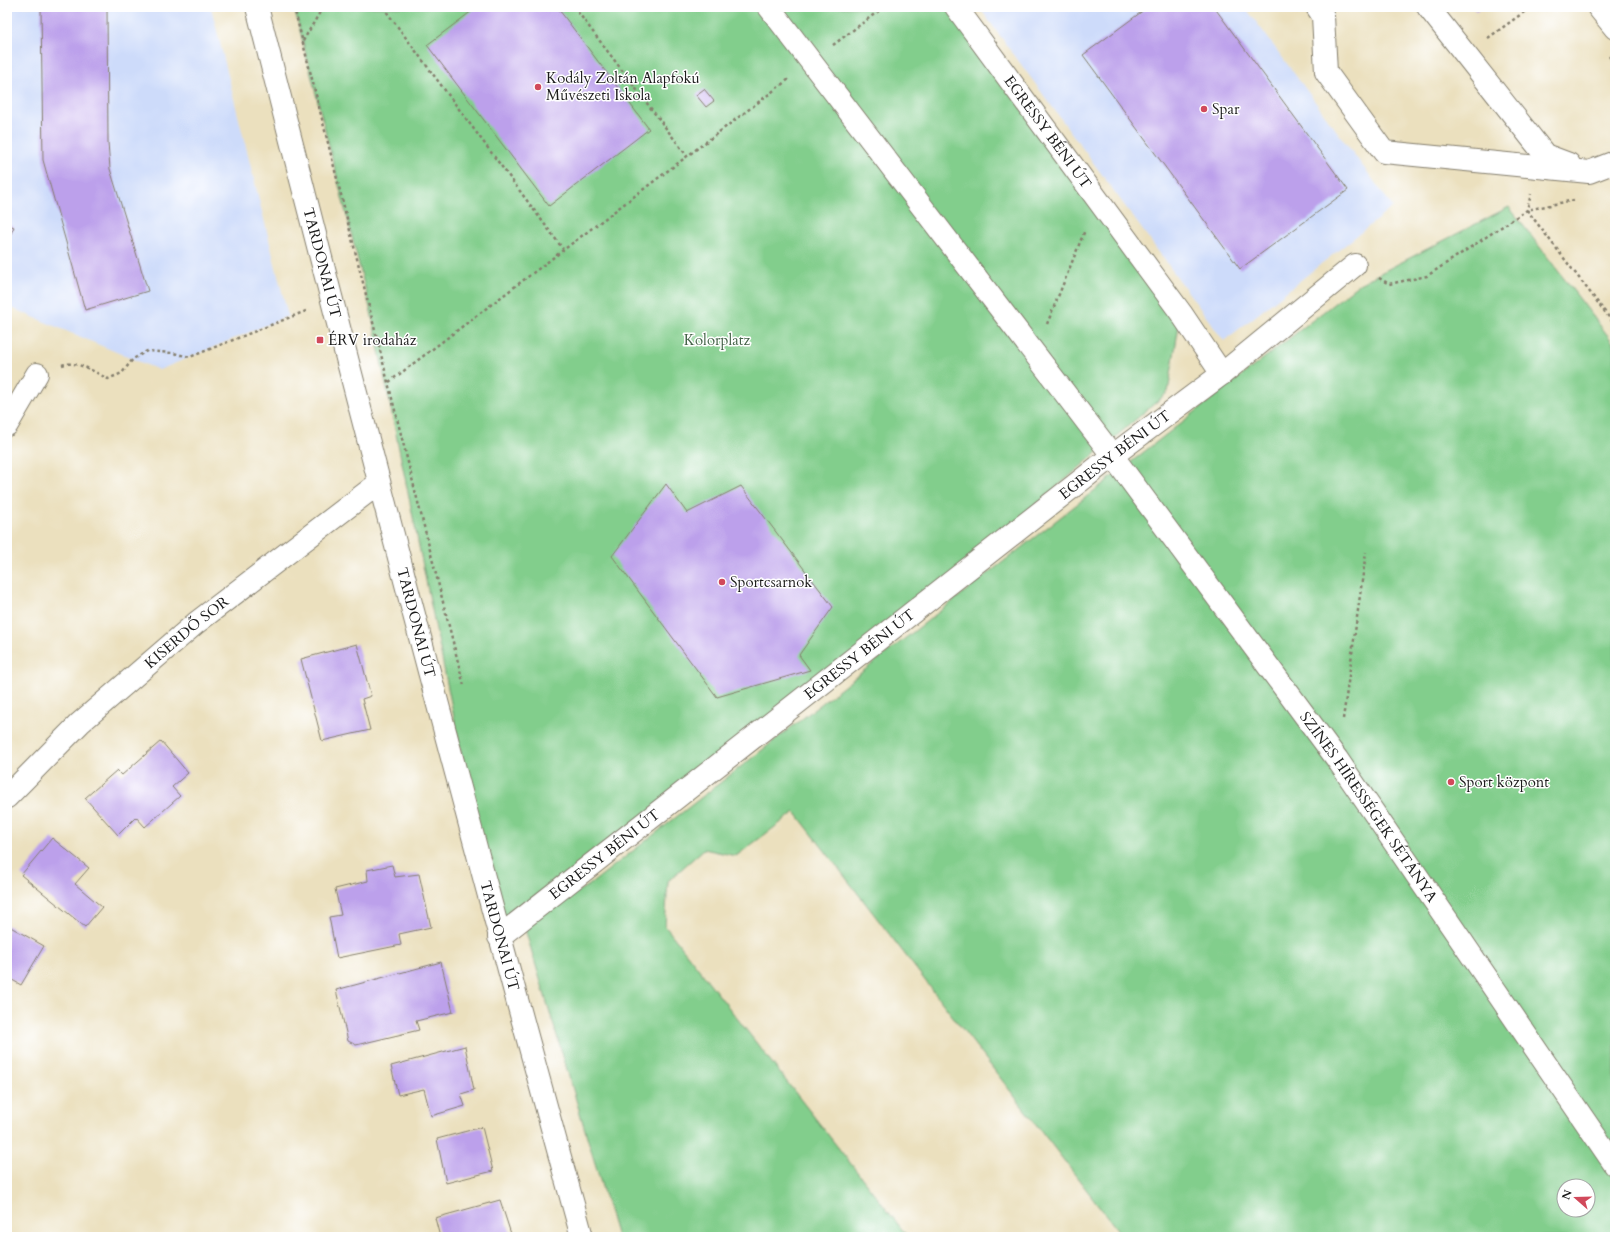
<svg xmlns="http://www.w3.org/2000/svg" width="1622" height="1244" viewBox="0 0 1622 1244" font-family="Cardo,serif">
	<rect width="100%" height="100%" fill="#fff"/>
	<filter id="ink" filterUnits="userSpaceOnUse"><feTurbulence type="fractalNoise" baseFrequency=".025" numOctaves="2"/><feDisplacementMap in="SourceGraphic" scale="8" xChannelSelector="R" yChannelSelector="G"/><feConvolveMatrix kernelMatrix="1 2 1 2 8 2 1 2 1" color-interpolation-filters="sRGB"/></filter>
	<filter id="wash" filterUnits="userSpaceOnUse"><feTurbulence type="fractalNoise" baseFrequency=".012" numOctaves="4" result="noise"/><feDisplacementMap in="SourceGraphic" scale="16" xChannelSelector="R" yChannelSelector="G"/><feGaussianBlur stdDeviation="0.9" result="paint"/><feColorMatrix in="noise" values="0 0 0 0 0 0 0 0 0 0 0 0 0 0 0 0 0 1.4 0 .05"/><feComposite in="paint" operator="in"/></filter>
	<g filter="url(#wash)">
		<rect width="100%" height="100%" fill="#ebe0be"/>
		<!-- built -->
		<path fill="#cddbfa" d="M7,7h204l77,309 -129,54 -152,-64z
			M979,7h266l148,200 -169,134z"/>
		<!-- green -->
		<path fill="#82ce8c" stroke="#4f7554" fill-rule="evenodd" d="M294,7h661l226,306 -13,79 -305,260 -338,265 63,-31 771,-602 150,-77 106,138v892h-492l-328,-425 -59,44 -32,-7 -36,32 -3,45 243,311h-291l-95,-318 -23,18 -128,-625zM1564,1186h24v24h-24z"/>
		<g id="blocks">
			<!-- building -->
			<path fill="#bca0eb" d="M41,7h66l1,135 2,27 38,122 -63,19 -42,-150z
				M477,7h80l92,122 -100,77 -122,-161z
				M1148,7h66l134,183 -108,79 -157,-214z
				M1472,7h9l-5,4z
				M704,89l10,12 -8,6 -10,-12z
				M7,224l7,3 -7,14z
				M666,484l21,29 54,-27 92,121 -34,48 11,15 -93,27 -105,-141z
				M357,644l14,52 -9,3 8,31 -48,11 -21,-82z
				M161,741l27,32 -16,14 8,9 -35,31 -9,-10 -18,18 -33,-37 32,-28 5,5z
				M52,838l37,30 -14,16 27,23 -17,20 -64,-52z
				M392,865l3,12 24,-3 12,53 -32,7 2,11 -64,13 -8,-41 12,-2 -6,-26 33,-8 -1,-11z
				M7,925l37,21 -23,39 -14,-8z
				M441,962l12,50 -37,9 3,9 -63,15 -8,-4 -12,-51z
				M465,1046l9,44 -13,4 4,12 -34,10 -7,-27 -26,6 -7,-29z
				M482,1127l11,44 -47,12 -9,-44z
				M500,1200l12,37h-72l-5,-19z"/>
		</g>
	</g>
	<g filter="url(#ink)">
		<use href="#blocks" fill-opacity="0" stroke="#847e6d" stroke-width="1"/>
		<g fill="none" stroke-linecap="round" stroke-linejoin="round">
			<!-- minor casing -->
			<g stroke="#847e6d" stroke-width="24">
				<g id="minor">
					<path id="s1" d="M257,7c104,411 212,821 325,1230"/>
					<path id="s2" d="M769,7l331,432 237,320 278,406"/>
					<path id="s3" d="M956,7l225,306 41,61"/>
					<path d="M1317,7l6,9 3,56 58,80 205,20 26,-10"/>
					<path d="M1428,7l117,148 24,9"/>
					<path d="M1598,7l17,21"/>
					<path d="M7,425l30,-51"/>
					<path id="s4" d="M7,797l73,-74 116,-100 183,-140"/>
					<path id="s5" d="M499,937l613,-481 110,-82 133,-109"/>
				</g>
			</g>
			<!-- path -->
			<path stroke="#847e6d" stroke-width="2.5" stroke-dasharray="3 3" stroke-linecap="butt" d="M294,7l170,679
				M383,7l180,242
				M574,7l113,149
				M1488,38l43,-31
				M303,41l20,-34
				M833,45l51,-38
				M1609,56l6,8
				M1574,200l-47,10 88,115
				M1379,278l10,6 38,-8 100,-66 4,-16
				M1047,324l38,-94
				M62,365c15,-5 33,7 46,14l14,-6 11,-14 14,-8 26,2 17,4 116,-46
				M389,382l400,-303
				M1343,719l23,-167"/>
			<!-- minor -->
			<use href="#minor" stroke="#fff" stroke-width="22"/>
		</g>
	</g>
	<!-- markers -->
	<g fill="#d1495b" stroke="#fff" stroke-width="1.5">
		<circle cx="538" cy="87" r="4"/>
		<circle cx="1204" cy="109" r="4"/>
		<rect x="316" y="336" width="8" height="8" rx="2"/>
		<circle cx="722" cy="582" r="4"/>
		<circle cx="1451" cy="782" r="4"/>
	</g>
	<g text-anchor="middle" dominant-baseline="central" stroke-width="3" stroke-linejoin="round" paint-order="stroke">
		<!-- poi labels -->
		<g font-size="15" fill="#1c1c1c" stroke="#fff" text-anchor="start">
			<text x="546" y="78">Kodály Zoltán Alapfokú<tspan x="546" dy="17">Művészeti Iskola</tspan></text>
			<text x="1212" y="109">Spar</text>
			<text x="328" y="340">ÉRV irodaház</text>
			<text x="730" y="582">Sportcsarnok</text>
			<text x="1459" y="782">Sport központ</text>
		</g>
		<!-- street labels -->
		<g font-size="15" fill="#1c1c1c" stroke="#fff">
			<text stroke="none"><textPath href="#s3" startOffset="155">EGRESSY BÉNI ÚT</textPath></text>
			<text stroke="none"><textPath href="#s1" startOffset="264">TARDONAI ÚT</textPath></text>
			<text stroke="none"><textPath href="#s5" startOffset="782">EGRESSY BÉNI ÚT</textPath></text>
			<text stroke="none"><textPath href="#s1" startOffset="636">TARDONAI ÚT</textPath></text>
			<text stroke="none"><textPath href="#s4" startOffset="244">KISERDŐ SOR</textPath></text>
			<text stroke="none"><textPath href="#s5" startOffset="458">EGRESSY BÉNI ÚT</textPath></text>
			<text stroke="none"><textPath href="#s2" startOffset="1000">SZÍNES HÍRESSÉGEK SÉTÁNYA</textPath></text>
			<text stroke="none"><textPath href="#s5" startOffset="134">EGRESSY BÉNI ÚT</textPath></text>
			<text stroke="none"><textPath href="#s1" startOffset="960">TARDONAI ÚT</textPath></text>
		</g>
		<!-- park labels -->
		<g font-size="15" fill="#456349" stroke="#fff">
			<text x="717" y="340">Kolorplatz</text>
		</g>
	</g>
	<!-- margin -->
	<rect width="1622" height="1244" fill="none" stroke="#fff" stroke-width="24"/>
	<!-- north arrow -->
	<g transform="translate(1576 1198) rotate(290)"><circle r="19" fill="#ffffff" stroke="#a4a4a4"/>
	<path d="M0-3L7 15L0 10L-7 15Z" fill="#d1495b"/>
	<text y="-6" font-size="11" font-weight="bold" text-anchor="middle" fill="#1c1c1c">N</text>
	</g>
</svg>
